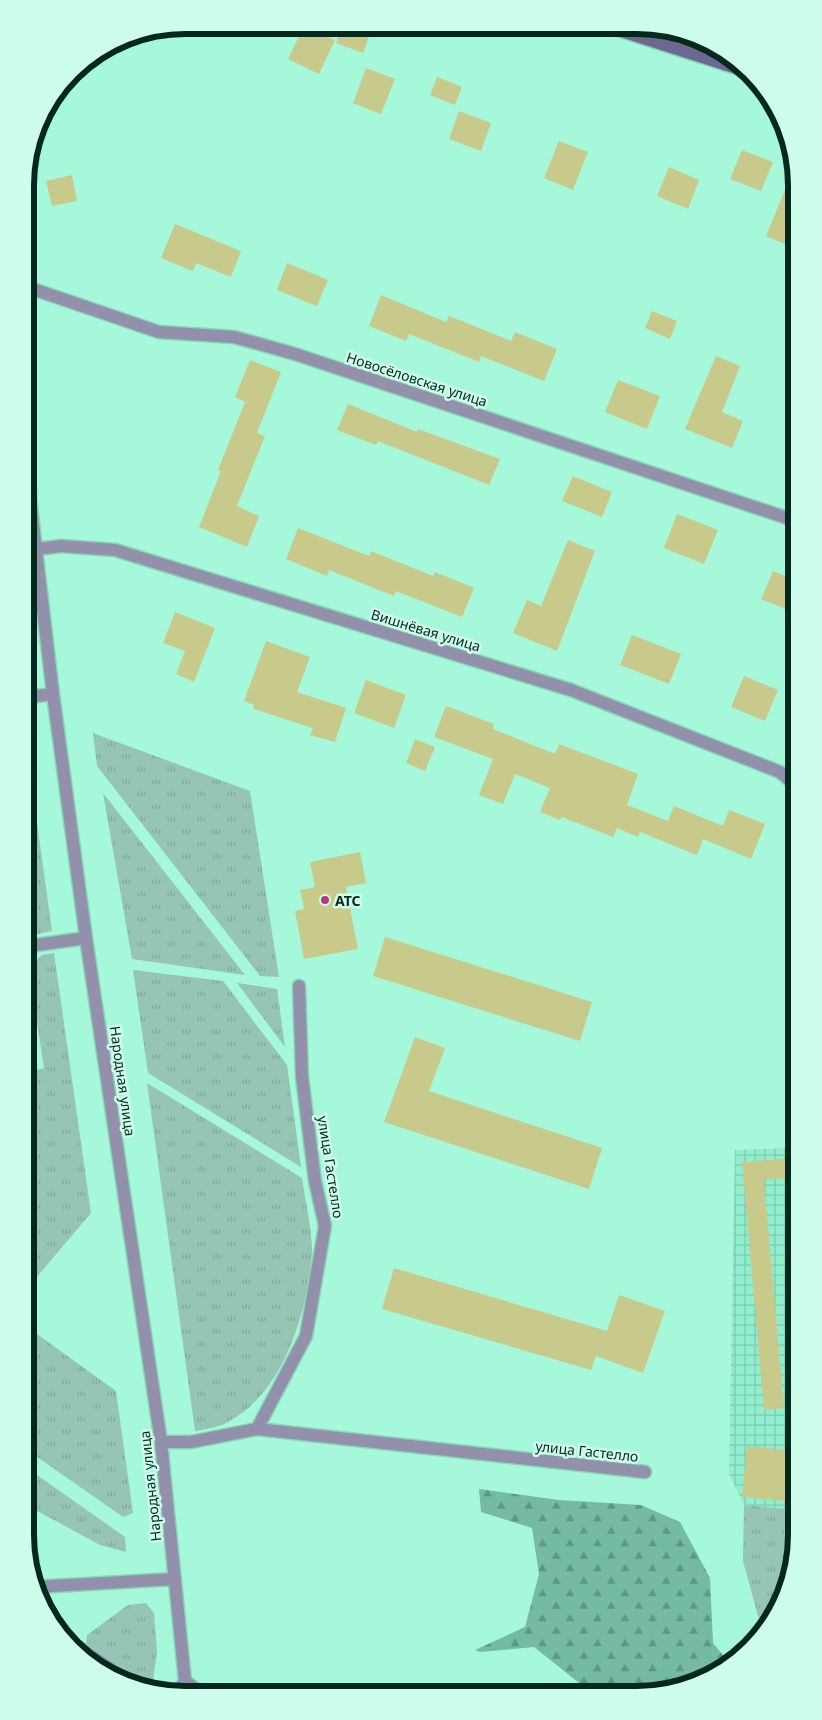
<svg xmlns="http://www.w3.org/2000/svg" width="822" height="1720" viewBox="0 0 822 1720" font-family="'Noto Sans',sans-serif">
	<defs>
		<pattern id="industrial-grid" width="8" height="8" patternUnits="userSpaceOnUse" patternTransform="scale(1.25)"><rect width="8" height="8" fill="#90edcd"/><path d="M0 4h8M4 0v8" fill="none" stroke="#7bcbb0"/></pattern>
		<pattern id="grass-tufts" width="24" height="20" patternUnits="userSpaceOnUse" patternTransform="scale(1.25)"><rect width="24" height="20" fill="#96c5b3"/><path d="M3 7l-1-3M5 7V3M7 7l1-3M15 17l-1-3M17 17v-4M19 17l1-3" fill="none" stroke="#80a99a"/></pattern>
		<pattern id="forest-firs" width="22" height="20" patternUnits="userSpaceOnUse" patternTransform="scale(1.25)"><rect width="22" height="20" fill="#74bba2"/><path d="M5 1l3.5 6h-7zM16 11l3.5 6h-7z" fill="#5d9883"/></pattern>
	</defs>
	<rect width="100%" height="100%" fill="#a6f8da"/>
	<!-- industrial -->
	<path fill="url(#industrial-grid)" d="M795,1148l2,362 -53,-5 -15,-31 6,-324z"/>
	<!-- grass -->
	<path fill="url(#grass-tufts)" d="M93,733l157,58 29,186 -19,-1 -163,-210z
		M28,758l24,173 -13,3 -10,-1z
		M103,793l142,182 -113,-16z
		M54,953l37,260 -61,72 -1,-213 15,-4 -15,-100 13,-13z
		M133,970l90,11 64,84 14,102 -153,-94z
		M237,983l40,6 8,58z
		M147,1083l155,95c3,22 11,56 10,76 -5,57 -27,136 -81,166 -10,7 -24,9 -36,11z
		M30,1329l86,62 17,122 -10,4 -93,-65z
		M30,1470l95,67 1,15 -26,-7 -70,-38z
		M744,1505l53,5c0,46 -7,86 -34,124l-20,-73z
		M146,1603l8,10 3,38 -4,30 -6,6 -16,-6 -45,-35 1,-11 41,-30z"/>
	<!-- forest -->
	<path fill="url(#forest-firs)" d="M479,1489l80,11 82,5 39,17 30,56 3,65 17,21 -4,4 -47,21 -91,1 -54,-43 -54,5 -5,-2 50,-23 14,-53 -7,-46 -51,-16z"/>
	<!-- building -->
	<path fill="#c8ca8c" d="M304,26l31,14 -16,34 -31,-15z
		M342,26h31l-10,27 -27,-10z
		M366,68l29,11 -14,35 -28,-11z
		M437,77l25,10 -7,18 -25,-10z
		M459,111l32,12 -10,28 -32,-12z
		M559,141l29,11 -15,38 -29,-12z
		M742,150l31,12 -12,29 -31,-12z
		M669,167l30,13 -11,29 -31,-13z
		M72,175l5,26 -25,5 -6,-25z
		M791,175h1v72l-26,-11z
		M175,224l66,27 -10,26 -35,-14 -3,8 -32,-13z
		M287,263l41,17 -11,26 -40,-16z
		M381,295l65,27 3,-6 62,25 4,-9 42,17 -13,32 -63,-25 -2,6 -70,-28 -3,7 -37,-15z
		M652,311l25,10 -7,18 -25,-11z
		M716,356l24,10 -18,46 21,9 -11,27 -47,-19z
		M250,360l31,12 -24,61 8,3 -28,70 22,10 -12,31 -48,-20 22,-56 -3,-1 27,-68 -10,-5z
		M618,380l42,16 -13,33 -42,-17z
		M348,404l69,28 1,-3 82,30 -11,26 -111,-44 -2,4 -39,-15z
		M573,476l39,16 -10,25 -40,-16z
		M677,514l41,16 -14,34 -40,-16z
		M298,528l71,28 2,-5 62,25 2,-4 39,16 -12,29 -66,-26 -2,5 -65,-26 -2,6 -41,-17z
		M568,540l27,11 -38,100 -44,-18 14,-33 14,6z
		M773,571l20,8v33l-32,-13z
		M175,612l40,16 -21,54 -18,-8 9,-23 -22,-8z
		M632,635l49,19 -12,30 -49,-19z
		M266,641l44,16 -13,35 49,16 -11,34 -25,-7 3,-7 -60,-19 1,-4 -10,-4z
		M744,676l34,14 -13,31 -34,-14z
		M366,680l40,15 -12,33 -40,-15z
		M446,706l48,18 -1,5 62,25 4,-10 79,30 -11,31 41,16 6,-15 49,20 6,-16 36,14 -14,35 -48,-20 -6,16 -57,-23 -2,5 -21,-9 -4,9 -51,-20 -2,3 -20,-8 10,-24 -35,-14 -12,30 -24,-9 14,-36 -59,-22z
		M415,739l20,8 -10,24 -19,-8z
		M360,852l6,31 -20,4 12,62 -54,10 -9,-48 9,-2 -4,-19 15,-3 -5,-25z
		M385,937l207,65 -12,39 -207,-65z
		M415,1037l30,11 -16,43 173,57 -13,41 -205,-67z
		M793,1158l2,20 -31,2 20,228 -20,2 -22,-248z
		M394,1268l213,63 12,-36 46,16 -22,62 -47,-17 -5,14 -209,-61z
		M747,1446l49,5v51l-54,-5z"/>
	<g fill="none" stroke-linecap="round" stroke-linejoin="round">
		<!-- street casing -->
		<g stroke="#89d3b8" stroke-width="15">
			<path id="street" d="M27,287l132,45 75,5 61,17 498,166
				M27,473l26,221 33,244 75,504 24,239 -7,11
				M37,549l24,-3 54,4 456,140 209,82 14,12
				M28,697l25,-3
				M29,946l57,-8
				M257,1429l49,-93 19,-110 -10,-45 -13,-104 -3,-91
				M161,1442h30l66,-13 388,43
				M35,1587l140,-8
				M66,1639l56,37
				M185,1681l14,11"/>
		</g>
		<!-- secondary casing -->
		<g stroke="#89d3b8" stroke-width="15">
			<path id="secondary" d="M612,28l137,44"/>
		</g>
		<!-- street -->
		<use href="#street" stroke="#9390ac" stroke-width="12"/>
		<!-- secondary -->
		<use href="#secondary" stroke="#6d6890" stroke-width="12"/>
	</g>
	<!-- markers -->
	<circle fill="#b83680" stroke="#cefeeb" stroke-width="2" cx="325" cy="900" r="5"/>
	<g text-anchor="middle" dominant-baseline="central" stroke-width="5" stroke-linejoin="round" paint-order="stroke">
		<!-- street labels -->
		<g font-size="14" fill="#04281d" stroke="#cefeeb">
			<text transform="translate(417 379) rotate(18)">Новосёловская улица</text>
			<text transform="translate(426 630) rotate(17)">Вишнёвая улица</text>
			<text transform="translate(123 1081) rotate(82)">Народная улица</text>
			<text transform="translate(331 1167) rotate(81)">улица Гастелло</text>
			<text transform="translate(587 1451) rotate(6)">улица Гастелло</text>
			<text transform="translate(150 1486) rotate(-96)">Народная улица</text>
		</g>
		<!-- poi labels -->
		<g font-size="14" font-weight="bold" fill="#04281d" stroke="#cefeeb" text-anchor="start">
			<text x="335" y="900">АТС</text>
		</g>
	</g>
	<!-- crop -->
	<path d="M0 0H822V1720H0ZM185 34H637A151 151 0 0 1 788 185V1535A151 151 0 0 1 637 1686H185A151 151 0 0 1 34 1535V185A151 151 0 0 1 185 34Z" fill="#cefeeb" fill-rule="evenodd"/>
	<path fill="none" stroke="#04281d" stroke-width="6" d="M185 34H637A151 151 0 0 1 788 185V1535A151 151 0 0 1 637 1686H185A151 151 0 0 1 34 1535V185A151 151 0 0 1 185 34Z"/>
</svg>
